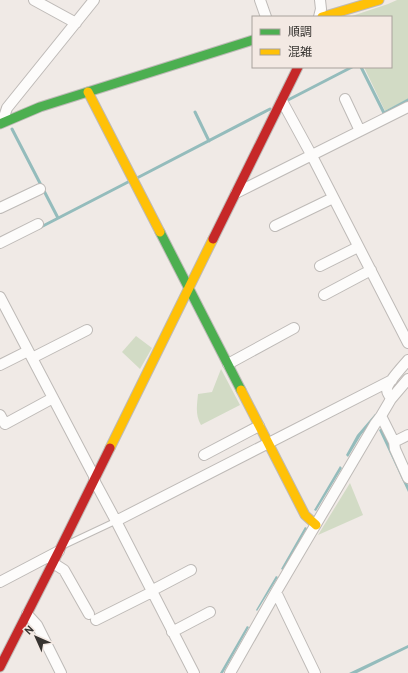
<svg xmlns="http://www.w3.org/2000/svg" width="408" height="673" viewBox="0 0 408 673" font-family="Overpass,'Noto Sans JP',sans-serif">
	<rect width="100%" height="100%" fill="#f0eae6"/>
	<!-- green -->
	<path fill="#d2dbc5" d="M397,0h11v99l-23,12 -21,-44h27v-50h-42l39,-13z
		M136,336l16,12 -12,21 -18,-17z
		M221,369l19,36 -39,20c-6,-10 -4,-20 -3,-31l14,-2z
		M350,483l13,32 -45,20z"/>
	<!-- water -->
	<path fill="#94bcbc" d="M375,414l2,2 -16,19 -13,22 -2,-2 11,-20z
		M382,428l26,57v7l-29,-62z
		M340,466l2,2 -26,43 -2,-1z
		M305,527l2,1 -24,42 -2,-1z
		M276,576l2,1 -21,34 -1,-1z
		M247,626l2,1 -26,46h-3z
		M408,645v3l-51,25h-8z"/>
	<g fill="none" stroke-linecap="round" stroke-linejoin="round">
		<!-- stream -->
		<path stroke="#94bcbc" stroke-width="3" d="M361,67l23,46 24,-13
			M288,100l64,-33
			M195,112l14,29
			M12,129l46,89
			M137,178l133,-69
			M39,228l91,-47"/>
		<!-- lane casing -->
		<g stroke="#bebab7" stroke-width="7">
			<path id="lane" d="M65,545l51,-24"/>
		</g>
		<!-- street casing -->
		<g stroke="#bebab7" stroke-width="12">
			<path id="street" d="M34,0l42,23
				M260,0l6,17
				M319,17l2,-8 -1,-9
				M345,99l15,32
				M282,101l30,55 96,187
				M5,121l-1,-4 3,-9 87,-108
				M236,193l172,-86
				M0,208l40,-19
				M275,226l58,-28
				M0,243l38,-19
				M320,266l38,-19
				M324,295l47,-25
				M0,297l95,181
				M32,358l55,-28
				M228,364l66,-36
				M0,365l28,-14
				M391,399c-1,-3 -4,-6 -4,-9 -1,-6 17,-25 21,-30
				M0,415l5,9 48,-26
				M381,416l13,26 1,7 13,29
				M394,442l14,-7
				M204,455l55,-29
				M94,480l22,41 78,152
				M116,521l276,-141
				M53,563l11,7 25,44
				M0,582l59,-31
				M151,591l40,-21
				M276,592l39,81
				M27,614l10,11 24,48
				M96,620l56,-28
				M172,632l38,-20
				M230,673l46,-81 99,-168 6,-8 10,-17 17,-20"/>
		</g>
		<!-- fast casing -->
		<g stroke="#bebab7" stroke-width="11">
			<path id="fast" d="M0,124l40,-17 213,-67
				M160,232l81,158"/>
		</g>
		<!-- slow casing -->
		<g stroke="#bebab7" stroke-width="11">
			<path id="slow" d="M322,17l57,-17
				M88,92l72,140
				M241,390l64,125 11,10
				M110,448l103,-209"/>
		</g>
		<!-- jam casing -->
		<g stroke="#bebab7" stroke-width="11">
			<path id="jam" d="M213,239l85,-172
				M0,667l61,-120 49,-99"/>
		</g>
		<!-- lane -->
		<use href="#lane" stroke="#fdfcfb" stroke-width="5"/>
		<!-- street -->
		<use href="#street" stroke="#fdfcfb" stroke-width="10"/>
		<!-- fast -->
		<use href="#fast" stroke="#4caf50" stroke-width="9"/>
		<!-- slow -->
		<use href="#slow" stroke="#ffc107" stroke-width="9"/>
		<!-- jam -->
		<use href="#jam" stroke="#c62828" stroke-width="9"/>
	</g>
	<!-- legend -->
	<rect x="252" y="16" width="140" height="52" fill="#f3e9e3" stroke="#a8a19c"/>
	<rect x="260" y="29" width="20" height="6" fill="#4caf50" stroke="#a8a19c"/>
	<text x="288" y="36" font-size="12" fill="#373431">順調</text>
	<rect x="260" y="49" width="20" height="6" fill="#ffc107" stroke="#a8a19c"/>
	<text x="288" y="56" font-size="12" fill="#373431">混雑</text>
	<!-- north arrow -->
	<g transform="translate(36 637) rotate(315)" stroke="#f3e9e3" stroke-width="3" paint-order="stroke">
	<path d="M0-3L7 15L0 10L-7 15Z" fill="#373431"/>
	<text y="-6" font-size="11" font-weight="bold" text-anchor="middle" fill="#373431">N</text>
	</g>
</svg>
